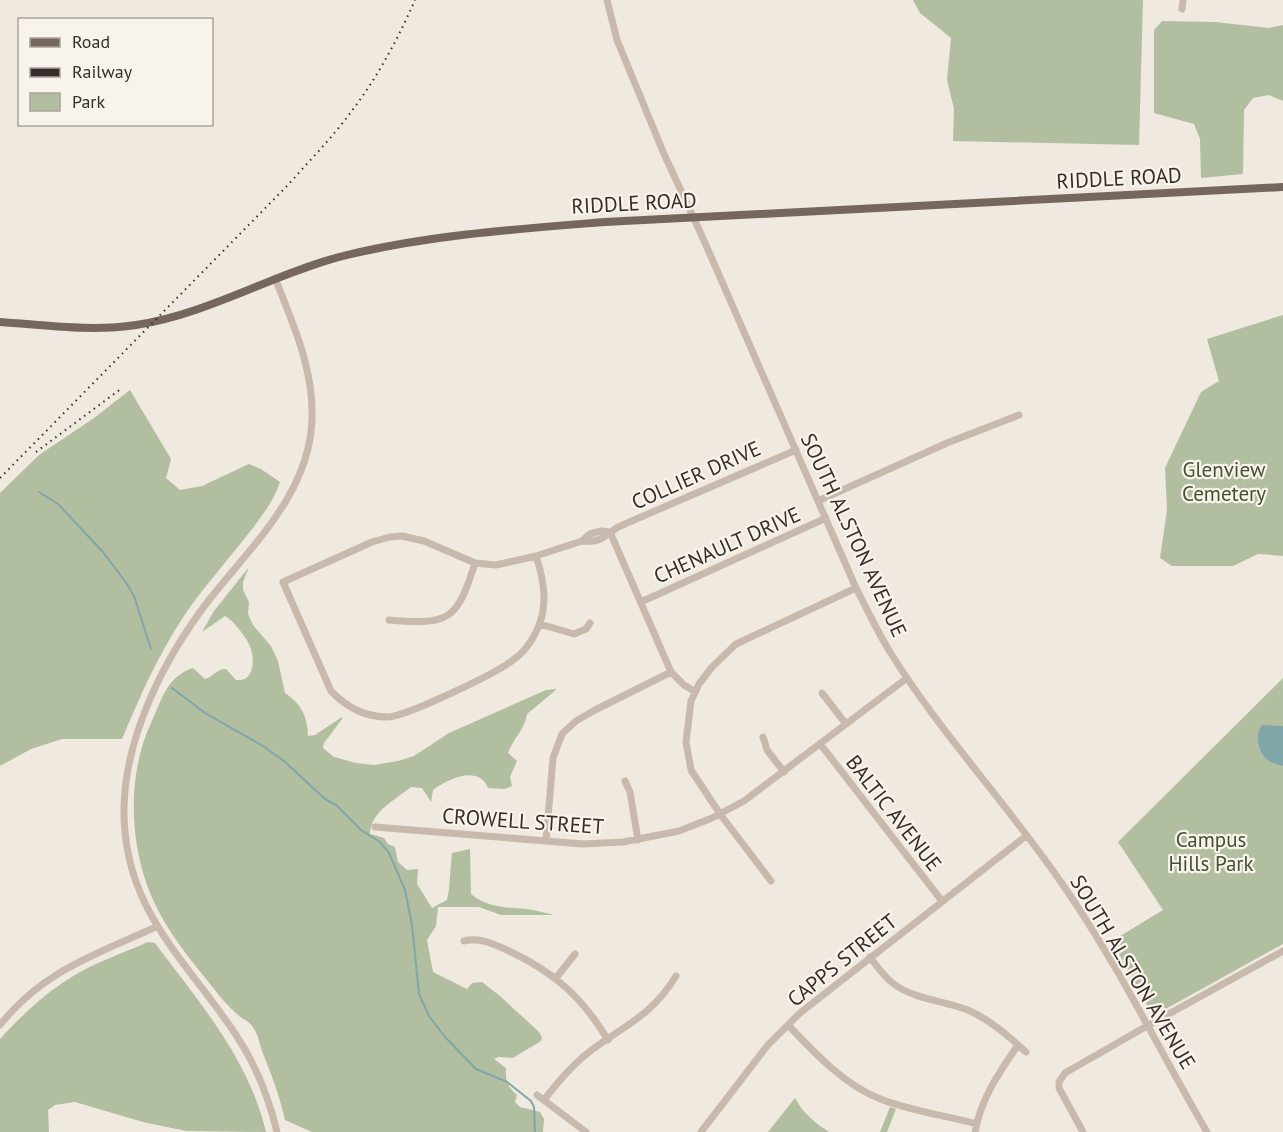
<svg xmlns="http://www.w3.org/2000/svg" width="1283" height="1132" viewBox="0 0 1283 1132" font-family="'PT Sans',sans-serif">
	<rect width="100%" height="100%" fill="#f0e9df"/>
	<!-- green -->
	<path fill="#b2bea0" d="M913,0h230l-4,145 -186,-4 1,-32 -7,-29 4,-42 -31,-25z
		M1162,21l53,1 54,6 14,-3v76l-14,-6 -16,3 -9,12 -1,64 -42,4 -1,-39 -6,-15 -40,-11v-83z
		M1283,315v241l-25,-2 -25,12h-61l-12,-8 7,-48 -2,-42 36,-76 18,-11 -12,-42z
		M130,390l41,69 -5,19 14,12 22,-4 47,-22 12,5 19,13c-6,18 -16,31 -28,47 -22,29 -48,57 -68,87 -26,39 -44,80 -62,123h-60l-31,10 -31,17v-273l39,-38 55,-37z
		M249,567l-6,15v8l6,12 -1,12 5,11 18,21 7,15 7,32c16,10 23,25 23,43l7,-1 27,-18v2l-18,24 -1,5 11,9 22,6 18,2 24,-4 16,-5 35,-23 97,-43 11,-1 -30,25c-3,17 -13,23 -19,39l9,8 -7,16 2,9 -7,3 -17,-1c-9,-24 -41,-9 -55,2l-2,12 -9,-14 -11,-1c-17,14 -40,24 -41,47l14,4 4,6 7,3 3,15 9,8 11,-1 -1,15 15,24 15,-8 2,-11 3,-36 18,-4 1,45c17,14 35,13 55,15 10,1 19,4 28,6h-53l-22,-8h-41l-2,19 -9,14 6,32 34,17 5,-6 10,-1 18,14 39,36 3,5 -1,4 -28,17 -14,-1 -5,2 12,9c-1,13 1,18 11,27l-2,7 5,5 20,5 4,7 -1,13h-231l-27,-12c-6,-26 -13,-44 -23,-69 -3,-9 -4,-18 -10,-25 -3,-5 -10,-7 -14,-11 -6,-5 -11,-11 -16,-16 -22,-28 -45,-54 -62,-85 -30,-55 -36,-133 -9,-191 11,-23 15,-46 42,-55l12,11c8,-2 13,-11 21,-10l10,11c17,2 19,-17 15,-31 -2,-9 -18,-29 -26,-33l-23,16 12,-21z
		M1283,678v266l-130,72 -41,-75 51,-31 -45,-68z
		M148,942l7,1c44,59 94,116 111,189l-80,-1 -43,-9 -68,-20 -20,3 -7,5 1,22h-49v-93c21,-23 47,-48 75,-64 23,-14 49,-22 73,-33z
		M795,1098c8,15 20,25 34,34h-61z
		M890,1107l6,2 -9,23h-7z"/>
	<!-- water -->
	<path fill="#81a6aa" d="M1262,725l21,1v40c-4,-1 -10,-3 -14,-5 -11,-7 -15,-26 -7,-36z"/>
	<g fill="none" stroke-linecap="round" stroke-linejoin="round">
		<!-- stream -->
		<path stroke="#81a6aa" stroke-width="2" d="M39,492l19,12 45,48 22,29 9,15 17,53
			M172,688l33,25 58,33 21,15 41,38 11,6 25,25 19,12 9,11 16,37 7,35 7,69 10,22 16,21 31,32 31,13 24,19 3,6 1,25"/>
		<!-- minor -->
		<path stroke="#c7baac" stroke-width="7" d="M607,0l10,40 47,114 38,82 154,352c11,21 21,43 34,64 51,82 119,154 173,233 55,79 96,165 144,247
			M1182,9l1,-9
			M275,278c18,46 39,91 37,142 -3,74 -60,125 -103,180 -44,57 -84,135 -85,209 -1,101 62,150 112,226 20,30 33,63 41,97
			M818,501l129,-58 72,-28
			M610,532l61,140 13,13 10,6
			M582,541c19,2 21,-4 36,-14l178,-77
			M536,556c9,27 13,54 -2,80 -5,9 -12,18 -21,24 -16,13 -106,56 -125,57 -23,0 -42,-10 -57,-26l-48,-109 89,-40 18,-5 12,-1 22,5 51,22 21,2 40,-9 46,-15 8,-7 11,-3 9,1
			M641,602l185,-84
			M389,620c60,5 68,1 86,-57
			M540,624l34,10 12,-5 4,-6
			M822,693l24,31
			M763,737l4,13 17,22
			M821,745l121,156
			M625,781l5,11 8,48
			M375,827l208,17 40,-2 56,-11 33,-13 32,-17 163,-123
			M546,841l7,-83 9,-24 14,-13 19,-11 76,-38
			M771,881l-51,-67 -29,-44 -5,-28 5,-41 8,-17 13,-17 24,-23 120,-56
			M464,941c16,-4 30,3 45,10 45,21 73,46 99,89
			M870,957c7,10 15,21 25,28 22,15 51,16 75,26 22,10 39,26 56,41
			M556,978l19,-24
			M0,1025c43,-54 96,-71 156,-98
			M788,1025c26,27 54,58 90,73 31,13 66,17 99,26
			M537,1095l49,37
			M544,1100c13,-17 27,-34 45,-48 34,-26 63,-36 87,-76
			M701,1132l66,-86 33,-33 226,-177
			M975,1132c6,-34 24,-59 43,-87
			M1083,1132l-24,-44v-6l6,-9 82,-47 136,-75"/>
		<!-- major -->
		<path stroke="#76675d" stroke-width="8" d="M0,322c45,3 92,10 136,3 72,-11 137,-51 207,-69 85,-21 174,-27 262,-34l678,-35"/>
		<!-- rail -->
		<path stroke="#362e2a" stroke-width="2" stroke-dasharray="1.5 4.5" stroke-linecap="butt" d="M36,452l86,-64
			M0,478l288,-293c21,-24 44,-47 63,-73 26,-34 47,-73 64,-112"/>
	</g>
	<g text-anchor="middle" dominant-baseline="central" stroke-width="4.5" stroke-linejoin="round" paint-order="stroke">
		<!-- street labels -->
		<g font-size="21" fill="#362e2a" stroke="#f8f3eb">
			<text transform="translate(1119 178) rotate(-3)">RIDDLE ROAD</text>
			<text transform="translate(634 203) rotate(-3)">RIDDLE ROAD</text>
			<text transform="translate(696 475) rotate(-24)">COLLIER DRIVE</text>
			<text transform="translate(854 535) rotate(65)">SOUTH ALSTON AVENUE</text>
			<text transform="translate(727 545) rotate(-24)">CHENAULT DRIVE</text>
			<text transform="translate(894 813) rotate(52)">BALTIC AVENUE</text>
			<text transform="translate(523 821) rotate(4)">CROWELL STREET</text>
			<text transform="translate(842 960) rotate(-39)">CAPPS STREET</text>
			<text transform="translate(1133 972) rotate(59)">SOUTH ALSTON AVENUE</text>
		</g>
		<!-- park labels -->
		<g font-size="21" fill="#435131" stroke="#f8f3eb">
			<text x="1224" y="469">Glenview<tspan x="1224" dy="24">Cemetery</tspan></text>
			<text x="1211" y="839">Campus<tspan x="1211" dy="24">Hills Park</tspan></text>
		</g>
	</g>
	<!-- legend -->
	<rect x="18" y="18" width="195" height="108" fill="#f8f3eb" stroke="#aaa49e" stroke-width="1.5"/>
	<rect x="30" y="38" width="30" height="9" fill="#76675d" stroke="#aaa49e" stroke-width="1.5"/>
	<text x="72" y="48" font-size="18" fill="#362e2a">Road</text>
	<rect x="30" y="68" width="30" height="9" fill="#362e2a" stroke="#aaa49e" stroke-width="1.5"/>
	<text x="72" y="78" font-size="18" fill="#362e2a">Railway</text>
	<rect x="30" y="93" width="30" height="18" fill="#b2bea0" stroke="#aaa49e" stroke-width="1.5"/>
	<text x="72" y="108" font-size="18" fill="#362e2a">Park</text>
</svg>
